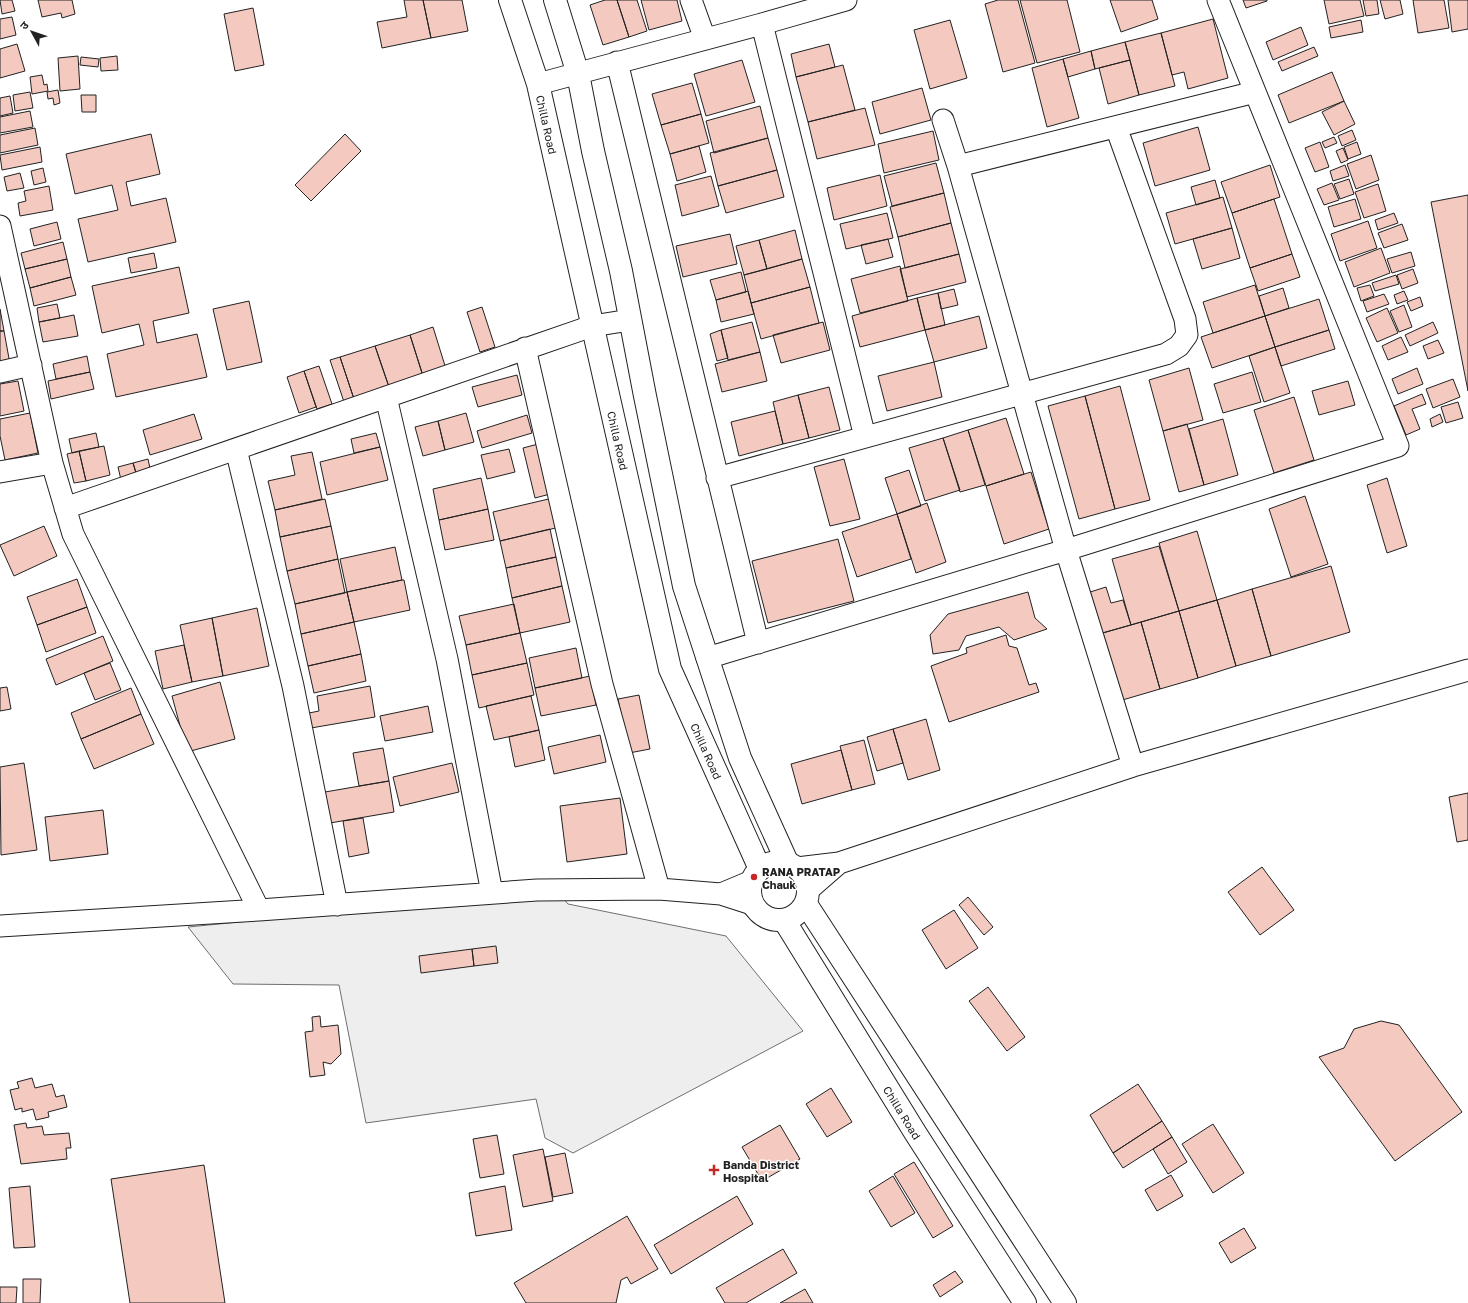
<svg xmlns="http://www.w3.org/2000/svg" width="1468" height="1303" viewBox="0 0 1468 1303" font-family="'Golos Text','Noto Sans Devanagari',sans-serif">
	<rect width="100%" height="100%" fill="#fff"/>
	<!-- green -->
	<path fill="#eee" stroke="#6f6f6f" d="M557,891l11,13 158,32 77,95 -230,122 -28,-15 -9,-39 -170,24 -27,-138 -106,-1 -45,-57z"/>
	<!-- building -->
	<path fill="#f3c9c0" stroke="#222" d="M0,0h12l3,11 -13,3z
		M38,0h34l3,14 -13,4 -1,-5 -19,4z
		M404,0h19l8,38 -49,10 -5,-26 30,-5z
		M423,0h39l6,31 -37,7z
		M605,0h12l12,37 -26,8 -13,-40z
		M617,0h20l10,31 -18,6z
		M641,0h36l5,21 -33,9z
		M998,0h20l17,63 -32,9 -18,-68z
		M1020,0h47l13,52 -43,11z
		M1110,0h42l6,19 -37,13z
		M1243,0h24v1l-21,7z
		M1324,0h36l4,16 -35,8z
		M1363,0h14l2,14 -13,2z
		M1380,0h20l3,14 -18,5z
		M1413,0h31l5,28 -31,5z
		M1448,0h20v29l-16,3z
		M253,8l11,57 -29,6 -11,-57z
		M12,17l4,18 -16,4v-20z
		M1213,19l15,59 -40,11 -4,-17 -12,3 -11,-42z
		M950,20l17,58 -37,11 -16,-59z
		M1361,20l2,12 -32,6 -2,-11z
		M1301,27l7,18 -35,15 -7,-18z
		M1161,33l14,53 -36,9 -14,-53z
		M1125,42l5,18 -35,9 -4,-18z
		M17,44l8,27 -25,7v-29z
		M829,44l6,23 -39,10 -5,-23z
		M1314,47l4,9 -36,15 -4,-9z
		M1091,51l4,18 -27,8 -5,-18z
		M78,56l2,33 -20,2 -2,-33z
		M117,56l1,14 -17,1 -1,-13z
		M81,57l18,2 -1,8 -18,-2z
		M1063,59l16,59 -32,9 -15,-59z
		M742,60l13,42 -49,14 -12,-42z
		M1130,60l9,35 -31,9 -9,-36z
		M843,65l12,45 -47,12 -12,-45z
		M1332,72l12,29 -55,22 -11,-28z
		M42,75l2,10 3,-1 1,7 -16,3 -2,-17z
		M692,83l9,31 -40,11 -9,-31z
		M922,88l9,32 -51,14 -8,-32z
		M58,90l2,13 -6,2 -1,-7 -5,1 -1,-7z
		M30,92l3,16 -18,3 -2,-16z
		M81,95h15v17h-14z
		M10,96l3,17 -13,3v-18z
		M1344,101l11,23 -21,11 -12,-23z
		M760,106l8,32 -54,15 -8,-32z
		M865,108l10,37 -58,14 -9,-37z
		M30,111l3,16 -33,6v-16z
		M701,114l8,29 -39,11 -9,-29z
		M1198,127l12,43 -55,16 -12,-43z
		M35,128l3,17 -38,8v-18z
		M1352,130l4,10 -14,6 -4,-10z
		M933,131l6,29 -55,13 -6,-29z
		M151,134l9,40 -34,8 5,24 35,-8 10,44 -88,20 -10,-43 40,-9 -6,-25 -37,9 -9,-40z
		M345,134l16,17 -50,50 -16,-16z
		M1334,137l3,6 -12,5 -3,-6z
		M768,138l9,32 -59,16 -8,-33z
		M1320,142l9,25 -14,5 -10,-24z
		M1357,142l4,12 -13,5 -4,-12z
		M699,146l7,26 -29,9 -7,-27z
		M40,147l2,15 -40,8 -2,-15z
		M1343,148l5,12 -7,3 -5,-12z
		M1371,155l8,25 -23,9 -9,-25z
		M936,163l8,30 -52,13 -8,-30z
		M1270,165l10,32 -48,16 -11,-31z
		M1345,165l4,11 -16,5 -3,-10z
		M43,168l3,14 -12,3 -3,-14z
		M777,170l7,27 -58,16 -8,-27z
		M20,173l4,15 -17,3 -3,-14z
		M880,175l7,31 -53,14 -7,-32z
		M711,176l8,30 -37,10 -7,-31z
		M1349,179l5,15 -14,5 -6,-15z
		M1215,180l5,18 -24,7 -5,-18z
		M1332,183l7,17 -15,5 -7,-16z
		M1378,184l8,27 -22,7 -9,-26z
		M49,186l4,24 -33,6 -2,-13 8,-2 -2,-10z
		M944,193l7,30 -53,14 -8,-30z
		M1468,195v196l-37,-189z
		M1223,197l9,31 -57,16 -9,-31z
		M1274,199l18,55 -42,14 -18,-55z
		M1355,199l6,20 -27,8 -6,-20z
		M887,213l6,25 -47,11 -6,-25z
		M1394,213l4,10 -20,7 -3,-10z
		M1368,221l9,27 -37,13 -9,-27z
		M57,222l4,17 -27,7 -4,-17z
		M951,223l8,31 -54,14 -7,-31z
		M1402,224l6,16 -24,8 -6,-15z
		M1232,228l8,30 -38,11 -9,-30z
		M795,230l7,29 -35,10 -8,-29z
		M730,234l7,30 -54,13 -7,-31z
		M888,239l5,18 -27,7 -5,-19z
		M759,240l8,29 -23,6 -8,-29z
		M63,242l4,17 -42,10 -4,-16z
		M1381,248l9,25 -36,14 -9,-25z
		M1411,252l4,14 -23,7 -5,-14z
		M154,253l3,15 -26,5 -3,-15z
		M959,254l7,28 -59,15 -7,-28z
		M1292,254l8,23 -42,14 -8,-23z
		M67,259l4,18 -41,11 -5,-19z
		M802,259l8,28 -59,16 -7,-28z
		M900,266l8,35 -48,12 -9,-34z
		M179,267l10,46 -36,8 4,22 40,-9 10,43 -91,20 -9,-43 37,-9 -5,-21 -37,9 -10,-47z
		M1413,269l5,14 -16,6 -5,-14z
		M741,272l5,20 -30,8 -6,-20z
		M1396,275l3,9 -24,7 -3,-8z
		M71,277l5,18 -42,11 -4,-18z
		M1255,285l10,31 -52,17 -10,-31z
		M1370,285l4,11 -13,5 -4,-13z
		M810,287l9,36 -58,16 -10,-36z
		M1283,288l6,20 -24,8 -6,-20z
		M954,289l4,16 -17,4 -3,-16z
		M748,291l6,23 -33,8 -5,-22z
		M1404,291l4,9 -11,4 -3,-9z
		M938,293l7,32 -20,5 -8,-32z
		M1384,294l5,10 -22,8 -4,-11z
		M1420,297l3,9 -12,5 -4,-9z
		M917,298l8,32 -65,17 -8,-31z
		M1319,299l10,31 -54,17 -10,-31z
		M249,301l13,61 -35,8 -14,-61z
		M57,304l3,14 -21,4 -2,-14z
		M1404,305l8,22 -13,5 -9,-21z
		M482,307l13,40 -15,5 -13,-40z
		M1387,308l11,25 -21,9 -11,-24z
		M0,309l4,22h-4z
		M74,315l4,21 -35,6 -4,-20z
		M979,316l8,32 -53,14 -9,-32z
		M1265,316l10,31 -63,21 -11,-31z
		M752,322l8,30 -32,8 -7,-30z
		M823,322l7,28 -49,13 -8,-28z
		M1433,322l5,11 -28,13 -5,-11z
		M433,327l13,42 -23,7 -13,-41z
		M721,330l7,28 -11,3 -7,-27z
		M1329,330l6,19 -54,17 -6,-19z
		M0,331h4l6,33 -10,2z
		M410,335l13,41 -34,11 -14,-41z
		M1401,337l7,15 -20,8 -6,-14z
		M1438,340l6,13 -16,6 -5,-13z
		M375,346l14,41 -35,12 -14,-42z
		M1275,347l15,46 -26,9 -15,-46z
		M760,352l7,29 -45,11 -7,-28z
		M87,356l3,16 -34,7 -3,-15z
		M340,357l14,42 -10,3 -14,-42z
		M934,362l8,35 -55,14 -9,-35z
		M319,366l13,38 -15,5 -13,-38z
		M1189,368l14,52 -40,11 -14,-51z
		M1417,368l6,16 -25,10 -6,-15z
		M304,371l12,36 -17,6 -12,-36z
		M90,372l4,17 -43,10 -3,-18z
		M1252,372l9,30 -38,11 -9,-29z
		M517,375l5,20 -44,12 -6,-20z
		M1453,379l7,18 -27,11 -7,-19z
		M18,381l6,30 -24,5v-32z
		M1348,381l7,24 -36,10 -7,-24z
		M1120,386l30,114 -35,9 -30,-113z
		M829,387l11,43 -31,8 -11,-43z
		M1422,394l4,10 -14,5 8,20 -14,6 -12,-29z
		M798,395l11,43 -26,6 -10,-42z
		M1085,396l30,113 -36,10 -31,-113z
		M1294,397l20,63 -40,13 -20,-63z
		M1458,402l5,16 -17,5 -5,-16z
		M775,411l8,33 -44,12 -8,-34z
		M30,413l8,40 -33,7 -5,-24v-17z
		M466,413l8,29 -29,8 -7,-29z
		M194,414l8,25 -52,16 -7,-25z
		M1440,414l3,8 -11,5 -2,-8z
		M527,415l5,18 -50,15 -5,-17z
		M1006,418l18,56 -38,12 -18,-56z
		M1223,419l15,56 -34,10 -15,-56z
		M438,421l7,29 -22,6 -8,-29z
		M1187,424l17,61 -25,7 -16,-61z
		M968,430l17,55 -25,7 -17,-54z
		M96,433l3,14 -27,6 -3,-14z
		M376,433l4,14 -26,6 -3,-14z
		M943,438l17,52 -35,11 -16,-53z
		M542,443l12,50 -19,5 -12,-50z
		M104,446l6,29 -24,6 -7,-30z
		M380,447l8,33 -61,15 -7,-33z
		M509,449l6,23 -28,7 -6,-24z
		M79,451l7,30 -12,2 -7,-29z
		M312,452l10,47 -47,11 -7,-29 27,-6 -4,-19z
		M148,459l3,14 -14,3 -4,-13z
		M844,459l16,60 -30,7 -16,-59z
		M133,463l4,13 -16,4 -3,-13z
		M909,470l12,36 -24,8 -12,-36z
		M1031,472l18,57 -45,15 -18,-58z
		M481,478l7,31 -49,11 -6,-31z
		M1387,478l20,68 -20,7 -20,-68z
		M1305,496l23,68 -37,13 -22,-68z
		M553,498l7,29 -60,14 -7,-29z
		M325,499l6,27 -51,11 -5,-27z
		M927,503l19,59 -30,11 -19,-59z
		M488,509l6,31 -49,10 -6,-30z
		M897,514l14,45 -54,18 -15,-45z
		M44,526l13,30 -43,20 -14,-31z
		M331,526l7,33 -51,12 -7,-34z
		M550,529l6,28 -50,11 -6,-27z
		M1197,531l20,69 -38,11 -20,-68z
		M838,539l16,62 -86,22 -16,-62z
		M1159,546l20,65 -48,14 -19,-66z
		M395,547l7,33 -55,12 -7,-33z
		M556,557l6,29 -50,12 -6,-30z
		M338,559l7,34 -50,11 -8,-33z
		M1331,566l19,66 -79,24 -19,-67z
		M77,579l10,28 -50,18 -10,-28z
		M402,580h2l6,30 -56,12 -7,-30z
		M562,586l8,36 -50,11 -8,-35z
		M1106,587l5,16 12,-3 8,25 -32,9 -12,-41z
		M1252,589l19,67 -35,10 -19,-66z
		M347,592l7,30 -53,12 -6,-30z
		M1028,592l7,26 12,11 -33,11 -15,-13 -33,9 -7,14 -26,4 -3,-19 18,-21z
		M1217,600l19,66 -38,12 -19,-67z
		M514,604l6,29 -54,12 -7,-29z
		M87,607l9,26 -50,19 -9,-27z
		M257,608l12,58 -46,10 -11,-58z
		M1179,611l19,67 -38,11 -19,-67z
		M212,618l11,58 -31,6 -12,-57z
		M354,622l7,32 -53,12 -7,-32z
		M1141,622l19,67 -41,12 -20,-67z
		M520,633l7,30 -55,12 -6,-30z
		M1006,635l3,11 8,2 12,37 7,-2 3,9 -90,30 -18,-56 36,-13 -1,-5z
		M103,636l10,25 -57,24 -10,-26z
		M184,645l8,37 -29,7 -8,-38z
		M576,648l6,30 -47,10 -6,-30z
		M361,654l5,27 -52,12 -6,-27z
		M110,663l11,27 -26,10 -11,-27z
		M527,663l7,32 -55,13 -7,-33z
		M590,676l6,29 -55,11 -6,-28z
		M220,682l15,57 -48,13 -15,-56z
		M370,686l5,31 -64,11 -2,-15 10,-2 -2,-15z
		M7,687l4,22 -11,2v-23z
		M131,688l10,26 -60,25 -10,-26z
		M639,695l11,54 -21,4 -11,-54z
		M531,696l8,34 -45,10 -8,-34z
		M428,706l5,26 -48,9 -5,-25z
		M141,714l13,30 -60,25 -13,-30z
		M926,719l14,51 -32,10 -15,-51z
		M893,729l10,34 -26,8 -10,-34z
		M539,730l6,30 -30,7 -6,-30z
		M600,735l6,27 -52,12 -6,-27z
		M864,740l11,44 -23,6 -12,-44z
		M383,748l6,33 -30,5 -6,-33z
		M841,750l11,40 -50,14 -11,-40z
		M24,763l13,87 -36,5 -1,-88z
		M452,763l7,29 -59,14 -7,-29z
		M389,781l5,31 -64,11 -5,-31z
		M1468,793v47l-11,2 -8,-45z
		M620,798l7,56 -60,8 -7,-56z
		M103,810l5,44 -58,7 -5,-44z
		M363,818l6,35 -20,4 -6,-36z
		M1262,867l32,43 -34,25 -32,-43z
		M968,897l25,30 -9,8 -25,-30z
		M954,910l24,38 -32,21 -24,-39z
		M496,946l2,17 -24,3 -2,-17z
		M472,949l2,17 -53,7 -2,-17z
		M988,987l37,50 -18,14 -38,-50z
		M320,1016l1,11 17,-2 3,29 -10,10 -8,-2 2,13 -15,2 -5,-45 8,-1 -1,-14z
		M1381,1021l18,4 63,87 -67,49 -76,-104 25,-9 10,-19z
		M32,1078l3,10 17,-4 4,13 8,-2 3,12 -19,5 1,5 -13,3 -3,-11 -11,3v-4l-7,2 -5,-20 9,-2 -2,-6z
		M1138,1084l24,37 -49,32 -23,-38z
		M831,1088l21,34 -25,15 -21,-33z
		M1162,1121l10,16 -49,31 -10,-15z
		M26,1123l1,5 15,-2 2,9 25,-2 2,15h-5l1,11 -46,5 -7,-39z
		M1213,1124l31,49 -31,20 -31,-49z
		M780,1125l20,34 -38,22 -20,-34z
		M497,1135l7,39 -24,4 -7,-39z
		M1172,1137l15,25 -19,12 -15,-25z
		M543,1149l10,52 -30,6 -10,-52z
		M565,1153l8,40 -20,4 -8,-40z
		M914,1162l39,64 -20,12 -39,-64z
		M204,1165l21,138h-95l-19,-124z
		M1171,1175l12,21 -26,15 -12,-21z
		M893,1176l22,37 -24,14 -22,-36z
		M30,1186l5,61 -21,1 -5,-60z
		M505,1186l7,44 -36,6 -7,-43z
		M737,1196l16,28 -82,50 -17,-29z
		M627,1216l31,53 -27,15 -4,-7 -6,3 -5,23h-90l-12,-20z
		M1244,1228l12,20 -25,15 -12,-20z
		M783,1249l14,24 -51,30h-21l-9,-15z
		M955,1271l8,11 -23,15 -7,-12z
		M23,1279h18l-1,24h-17z
		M0,1287h17l-1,16h-16z
		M805,1289l8,14h-33z"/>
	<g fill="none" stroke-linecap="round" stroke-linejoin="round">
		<!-- street casing -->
		<g stroke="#222" stroke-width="23">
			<path id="street" d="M691,0l14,39
				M762,24l103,413
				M617,62l141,581
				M538,84l224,-60 84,-24
				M943,120l15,46 108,384 67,216
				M958,166l297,-74
				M0,226l52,237 21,71 186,376
				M525,348l77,336 57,205
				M0,372l31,-7
				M386,397l61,262 45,234
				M236,449l57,237 44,219
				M0,472l52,-9
				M717,478l449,-124 13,-8 8,-11 -2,-16 -69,-192
				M65,508l527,-182 38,-6
				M707,658l359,-108 332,-104 -180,-446
				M839,863l294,-97 335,-96
				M797,868l42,-5 -31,27
				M752,881l-31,13 31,10
				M0,926l259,-16 278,-20 122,-1 62,5"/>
		</g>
		<!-- secondary casing -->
		<g stroke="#222" stroke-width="24">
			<g id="secondary">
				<path id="s1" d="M510,0l28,84 132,585 90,200"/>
				<path d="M555,0l23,74 15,77 28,120 24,125 39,190 56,172 48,106"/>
				<circle cx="779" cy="891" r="29"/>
				<path d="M806,904l259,399"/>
				<path id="s2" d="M784,920l132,214 109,169"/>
			</g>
		</g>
		<!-- street -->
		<use href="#street" stroke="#fff" stroke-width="21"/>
		<!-- secondary -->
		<use href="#secondary" stroke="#fff" stroke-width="22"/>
	</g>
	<!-- markers -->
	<g fill="#c62828" stroke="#fff" stroke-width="1.5">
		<circle cx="754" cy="877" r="4"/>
		<path d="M712 1164h4v4h4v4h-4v4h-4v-4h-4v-4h4z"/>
	</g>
	<g text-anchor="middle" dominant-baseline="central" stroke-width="3" stroke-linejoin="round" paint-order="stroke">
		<!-- street labels -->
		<g font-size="11" fill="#222" stroke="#fff">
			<text stroke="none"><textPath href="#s1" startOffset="130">Chilla Road</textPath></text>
			<text stroke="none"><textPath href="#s1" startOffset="454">Chilla Road</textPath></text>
			<text stroke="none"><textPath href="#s1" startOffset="778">Chilla Road</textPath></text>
			<text stroke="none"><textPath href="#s2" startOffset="226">Chilla Road</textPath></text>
		</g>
		<!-- poi labels -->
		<g font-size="11" font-weight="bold" fill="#222" stroke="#fff" text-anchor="start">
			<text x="762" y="871">RANA PRATAP<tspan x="762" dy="13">Chauk</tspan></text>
			<text x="723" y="1164">Banda District<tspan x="723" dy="13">Hospital</tspan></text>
		</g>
	</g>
	<!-- north arrow -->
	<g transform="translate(32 32) rotate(310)" stroke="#ffffff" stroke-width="3" paint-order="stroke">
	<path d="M0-3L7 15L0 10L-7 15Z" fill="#222222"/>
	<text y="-6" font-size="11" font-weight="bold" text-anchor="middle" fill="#222222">उ</text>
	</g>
</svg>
